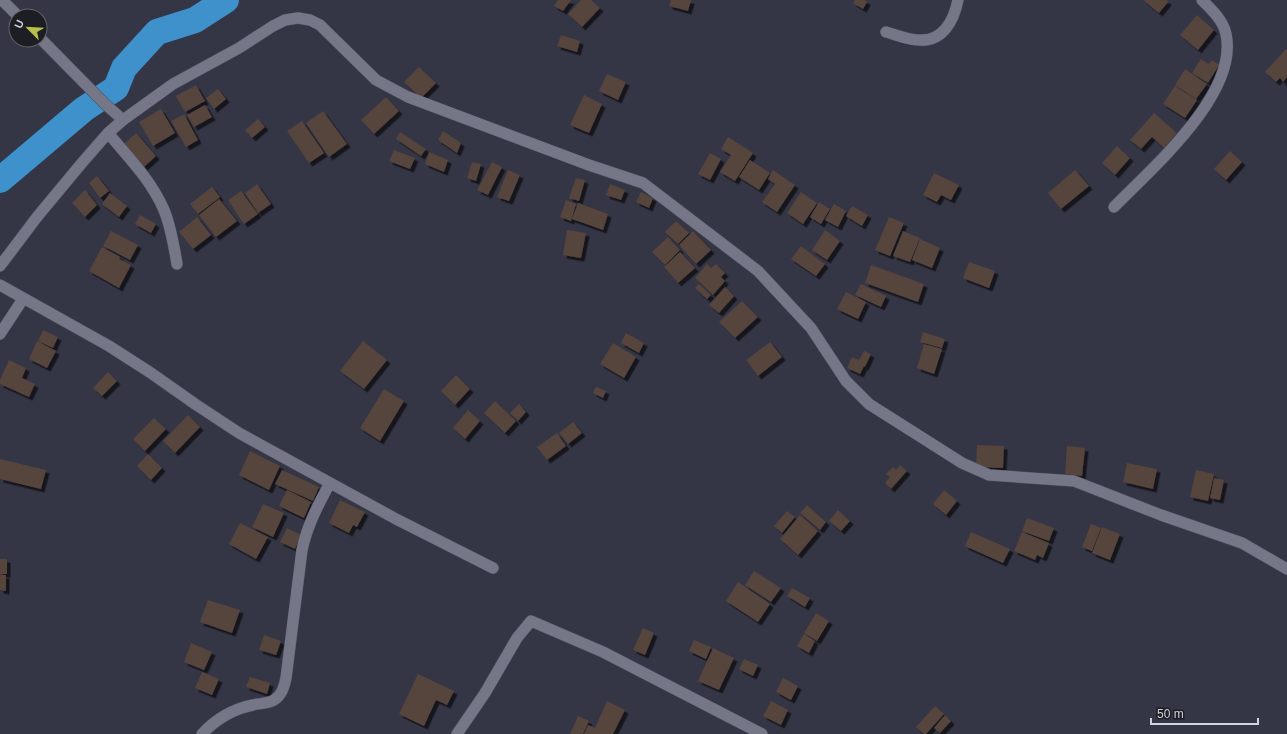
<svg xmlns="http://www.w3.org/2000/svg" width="1287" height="734" viewBox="0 0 1287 734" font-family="Arial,sans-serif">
	<defs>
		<filter id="shadow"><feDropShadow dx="3.5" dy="3.5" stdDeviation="0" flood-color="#0009"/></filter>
	</defs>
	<rect width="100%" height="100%" fill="#343545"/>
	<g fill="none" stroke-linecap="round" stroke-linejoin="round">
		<!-- river -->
		<path stroke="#3e91ca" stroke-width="26" d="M0,180l84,-71 32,-21 8,-20 33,-36 38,-12 31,-20"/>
	</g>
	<!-- building -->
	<path fill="#56443e" filter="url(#shadow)" d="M558,0h13l-8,11 -9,-5z
		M581,0h10l9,8 -18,19 -14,-13z
		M671,0h20l-3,11 -19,-5z
		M855,0h10l2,2 -4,7 -10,-6z
		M1143,0h25l-1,1 1,1 -9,11z
		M1197,15l17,15 -16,20 -18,-15z
		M561,35l19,6 -3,11 -20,-6z
		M1286,49l1,1v27l-4,5 -3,-4 -4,4 -11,-10z
		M1201,59l8,5 3,-4 7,5 -11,18 -16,-10z
		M419,67l17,16 -15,15 -17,-16z
		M1185,69l22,15 -11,15 -21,-14z
		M607,74l19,8 -8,18 -19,-9z
		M196,85l9,16 -20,11 -9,-16z
		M1175,86l22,14 -12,18 -22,-14z
		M218,89l8,10 -12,10 -8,-11z
		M584,95l18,9 -13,29 -19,-8z
		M386,97l13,14 -25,23 -13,-14z
		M205,105l7,12 -18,10 -7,-12z
		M161,109l14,24 -22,13 -14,-24z
		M323,111l24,33 -18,13 -23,-34z
		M1154,113l23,20 -13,15 -12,-11 -11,12 -11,-9z
		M184,114l14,26 -12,7 -15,-26z
		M258,119l7,8 -13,11 -7,-8z
		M302,121l22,32 -15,10 -22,-32z
		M443,131l18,12 -4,10 -19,-13z
		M400,132l26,17 -5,7 -25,-17z
		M136,133l20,23 -12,11 -20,-23z
		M728,137l25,16 -18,28 -15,-9 11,-17 -10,-6z
		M1117,146l13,12 -15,17 -13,-12z
		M394,150l21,8 -5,11 -21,-8z
		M1230,151l12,11 -16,18 -12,-11z
		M429,152l19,8 -4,12 -19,-8z
		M710,153l11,6 -11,21 -12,-6z
		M750,160l20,13 -11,17 -20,-13z
		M472,162l9,2 -5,17 -9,-3z
		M492,162l10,5 -14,28 -11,-5z
		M508,170l12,5 -11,26 -12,-4z
		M773,170l22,15 -18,27 -15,-10 13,-18 -7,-5z
		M1075,170l14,16 -28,23 -13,-16z
		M934,173l25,12 -8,15 -10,-5 -4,7 -14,-7z
		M97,176l12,15 -9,7 -11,-15z
		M576,178l9,2 -6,21 -10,-3z
		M257,184l14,20 -13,9 -13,-20z
		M610,184l15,6 -4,10 -15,-5z
		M212,187l8,10 -22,17 -8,-10z
		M85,190l12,15 -12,12 -13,-14z
		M241,191l17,23 -14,10 -16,-24z
		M641,192l12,6 -4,10 -13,-6z
		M801,192l16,11 -14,21 -16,-11z
		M110,193l17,13 -8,11 -17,-13z
		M219,199l18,22 -21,16 -17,-22z
		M566,200l10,4 -5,17 -11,-4z
		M819,202l11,7 -9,15 -11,-7z
		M578,203l30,11 -5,16 -31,-11z
		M834,204l12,7 -8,16 -13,-7z
		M852,206l16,9 -6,11 -16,-10z
		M140,215l16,9 -5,9 -16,-9z
		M197,217l14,18 -18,14 -14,-17z
		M889,217l15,6 -14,33 -15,-6z
		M676,221l13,12 -11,11 -13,-12z
		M567,230l19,3 -5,25 -18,-3z
		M825,230l15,11 -13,19 -15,-10z
		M111,231l27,14 -8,15 -27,-14z
		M693,231l18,19 -15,14 -17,-19z
		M903,231l17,7 -10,24 -17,-6z
		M668,237l12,13 -15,15 -13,-13z
		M920,239l20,9 -8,20 -20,-8z
		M801,246l24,18 -9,12 -25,-17z
		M102,247l18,10 -1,2 12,6 -12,23 -30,-17z
		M680,252l15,16 -17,15 -14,-16z
		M969,262l26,9 -6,17 -26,-10z
		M707,264l4,4 5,-4 9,9 -4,4 4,4 -12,14 -18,-17z
		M871,265l53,19 -6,18 -53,-19z
		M699,284l12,11 -4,4 -12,-11z
		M861,284l25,12 -5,11 -26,-12z
		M725,287l9,9 -15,17 -10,-8z
		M846,292l20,10 -8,17 -21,-10z
		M742,301l16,16 -23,21 -16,-16z
		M43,330l15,7 -5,11 -15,-7z
		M923,332l22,7 -3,9 -22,-6z
		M626,333l18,10 -5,10 -18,-10z
		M37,341l19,10 -9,17 -18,-9z
		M363,341l24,19 -23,29 -24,-18z
		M770,342l12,15 -24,19 -12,-16z
		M613,343l23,14 -12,21 -24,-14z
		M924,344l18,5 -8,25 -17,-6z
		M864,351l7,3 -6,13 -1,-1 -4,8 -13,-6 5,-11 7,3z
		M9,360l17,8 -4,10 13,6 -6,13 -29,-13v-4z
		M108,372l9,9 -15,15 -9,-8z
		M456,375l14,14 -15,16 -14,-14z
		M596,387l10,4 -3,7 -10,-5z
		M384,389l20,12 -24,40 -20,-13z
		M495,401l21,20 -11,12 -21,-20z
		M519,404l7,8 -8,9 -8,-8z
		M468,410l12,11 -15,18 -12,-11z
		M188,415l12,12 -25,26 -12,-12z
		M154,418l12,11 -21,22 -12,-12z
		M573,422l9,11 -14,11 -9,-11z
		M557,433l9,13 -19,14 -10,-13z
		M977,445l27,1 -1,22 -27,-1z
		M1067,446l18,2 -3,28 -17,-2z
		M250,451l30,15 -11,24 -30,-15z
		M148,454l14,14 -11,12 -14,-14z
		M0,459l46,11 -5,19 -41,-10z
		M1127,463l30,6 -4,20 -30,-7z
		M900,465l7,6 -16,18 -6,-6 5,-6 -4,-3 7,-7 3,3z
		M282,470l37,17 -6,14 -38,-17z
		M1196,470l18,4 -6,27 -18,-4z
		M1214,478l10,2 -4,20 -10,-2z
		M287,490l24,12 -7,16 -25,-12z
		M944,490l13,11 -11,14 -13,-11z
		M340,500l25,12 -8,15 -4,-2 -4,8 -20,-10z
		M263,504l21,9 -11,24 -21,-10z
		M807,505l19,17 -6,8 -20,-17z
		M838,510l12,11 -9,10 -12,-10z
		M787,511l8,6 -13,16 -8,-7z
		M800,515l18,16 -20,24 -18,-16z
		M1027,518l27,10 -5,13 -27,-10z
		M240,523l28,14 -12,22 -27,-15z
		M1091,524l10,4 -9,23 -10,-4z
		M1102,527l18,7 -10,26 -18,-7z
		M287,528l14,7 -6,14 -15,-7z
		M971,532l39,17 -7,14 -38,-17z
		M1022,532l27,11 -6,15 -6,-3 -2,5 -21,-9z
		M0,559h7v15h-7z
		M754,571l27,17 -10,14 -26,-17z
		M0,575h6v16l-6,-1z
		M738,582l32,22 -12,18 -32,-21z
		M792,588l18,10 -5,9 -18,-11z
		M208,600l32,10 -8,23 -32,-11z
		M816,613l13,8 -12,20 -13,-8z
		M643,628l11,5 -9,22 -12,-5z
		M804,634l11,7 -6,12 -12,-7z
		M264,635l17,6 -5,14 -17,-5z
		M694,640l17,7 -5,12 -17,-8z
		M191,643l21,9 -8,18 -20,-8z
		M713,648l21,10 -15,32 -21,-9z
		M744,659l14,6 -5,11 -14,-7z
		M202,672l17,7 -7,16 -17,-7z
		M418,674l36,17 -7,14 -11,-5 -12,26 -25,-12z
		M250,677l20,6 -3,11 -21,-7z
		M783,678l15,8 -7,14 -15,-8z
		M607,701l18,9 -12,24h-29l4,-9 7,3z
		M771,701l17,9 -7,15 -18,-9z
		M935,706l9,8 -18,20h-2l-8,-7z
		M945,715l6,6 -11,12 -6,-5z
		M578,716l11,5 -6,13h-13z"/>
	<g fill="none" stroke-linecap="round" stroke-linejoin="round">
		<!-- street casing -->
		<g stroke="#525360" stroke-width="12">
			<path id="street" d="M2,0l16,16
				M886,32c11,3 22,8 33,8 24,2 35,-20 39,-40
				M40,38l64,65 19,17
				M108,133c21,25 43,47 56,77 7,17 10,36 13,54
				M1114,207c38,-39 125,-113 112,-173 -3,-14 -14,-24 -24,-34
				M0,266l37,-49 44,-53 27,-31 15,-13 50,-36 66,-36 34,-22 12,-6 13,-2 12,2 10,5 56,55 32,17 181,68 54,18 115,88 53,57 35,53 23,23 93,59 27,12 85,6 87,34 81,28 45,26
				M0,285l109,61 42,27 44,31 44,29 157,86 97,49
				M0,334l23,-35
				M202,734c14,-15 31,-25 51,-29 7,-2 14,-1 21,-5 8,-5 10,-13 12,-22l16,-128c5,-24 16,-45 28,-67
				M457,734l28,-41 32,-55 14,-17 72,31 159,82"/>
		</g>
		<!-- street -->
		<use href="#street" stroke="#757789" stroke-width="11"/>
	</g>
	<!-- north arrow -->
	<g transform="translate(28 28) rotate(294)"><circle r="19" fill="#1d1d24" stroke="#65656e"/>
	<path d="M0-3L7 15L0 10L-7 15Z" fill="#b6c149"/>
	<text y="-6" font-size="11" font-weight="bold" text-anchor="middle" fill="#d1d2dc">U</text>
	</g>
	<!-- scale -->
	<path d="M1151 718v6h107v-6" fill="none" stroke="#d1d2dc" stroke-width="2"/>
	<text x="1157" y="718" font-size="12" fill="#d1d2dc" stroke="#1d1d24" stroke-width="3" paint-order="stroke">50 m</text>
</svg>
